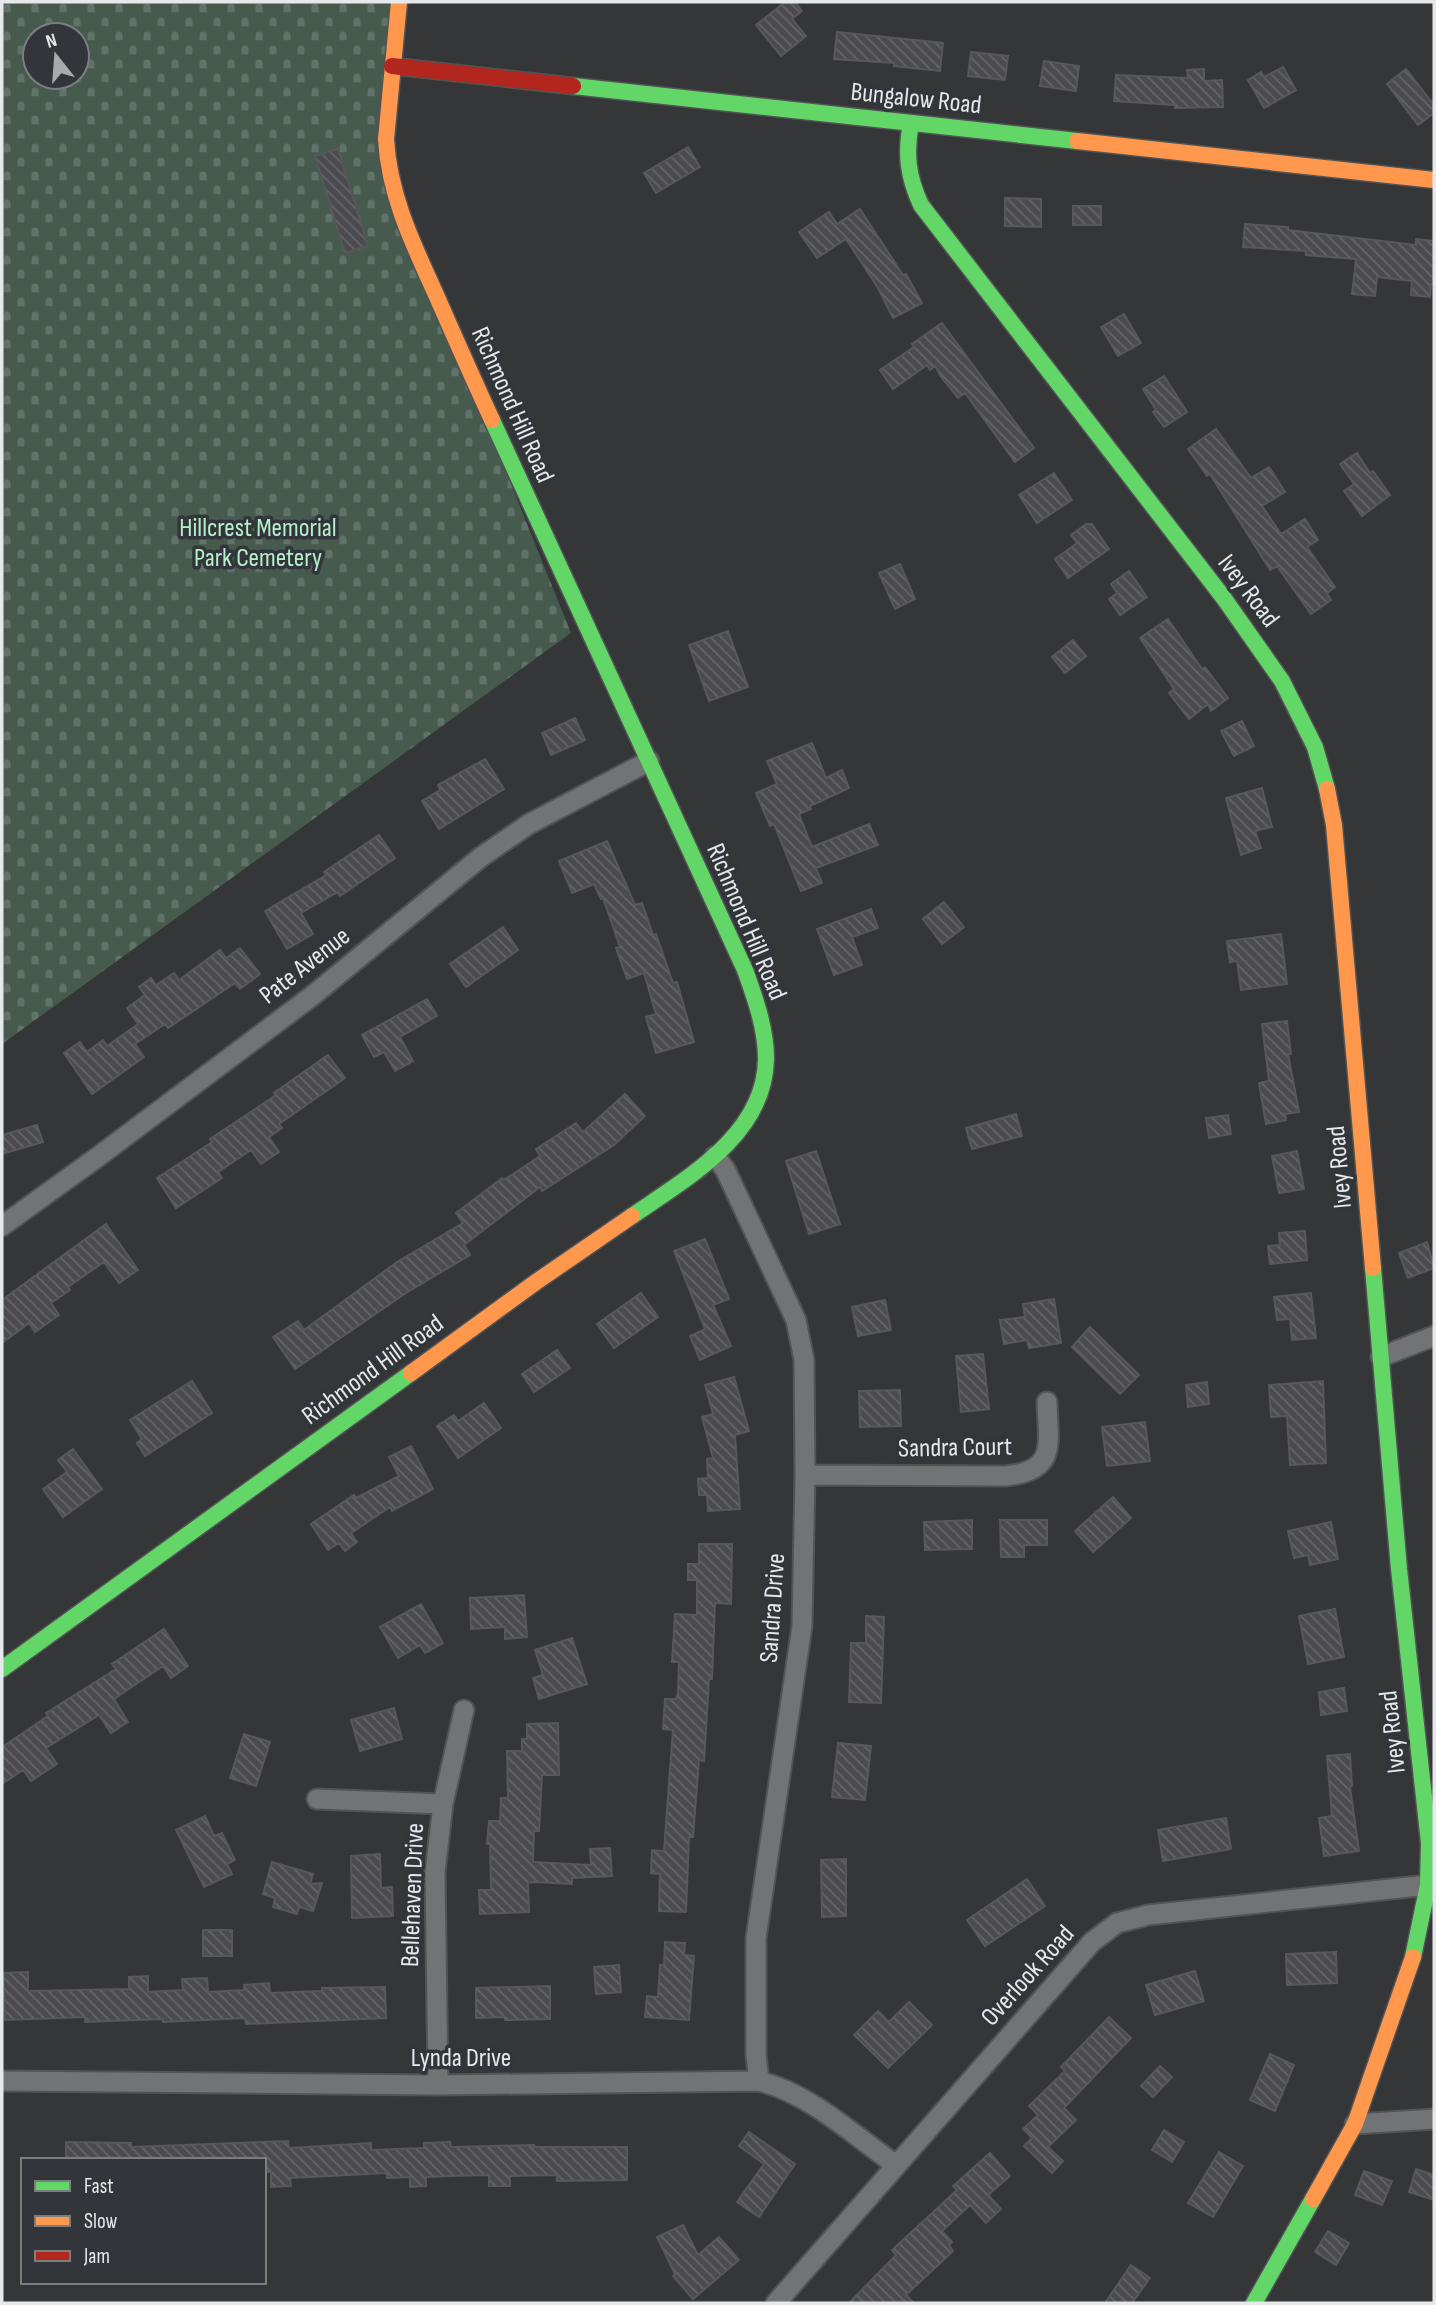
<svg xmlns="http://www.w3.org/2000/svg" width="1436" height="2305" viewBox="0 0 1436 2305" font-family="'Sofia Sans Condensed',sans-serif">
	<defs>
		<pattern id="cemetery-stones" width="16" height="16" patternUnits="userSpaceOnUse" patternTransform="scale(1.75)"><rect width="16" height="16" fill="#465a4e"/><path d="M2 7V4a2 2 0 0 1 4 0v3zM10 15v-3a2 2 0 0 1 4 0v3z" fill="#617268"/></pattern>
		<pattern id="building-back-hatch" width="6" height="6" patternUnits="userSpaceOnUse" patternTransform="scale(1.75)"><rect width="6" height="6" fill="#4b4a4f"/><path d="M-1 5l2 2M0 0l6 6M5-1l2 2" fill="none" stroke="#656468"/></pattern>
	</defs>
	<rect width="100%" height="100%" fill="#343638"/>
	<!-- cemetery -->
	<path fill="url(#cemetery-stones)" fill-rule="evenodd" d="M2,2h398l-14,137 44,144 141,350 -569,411zM35,35h42v42h-42z"/>
	<!-- building -->
	<path fill="url(#building-back-hatch)" stroke="#58585a" stroke-width="2" d="M785,2h10l7,9 -10,8 14,17 -25,20 -25,-31z
		M837,32l106,11 -3,28 -46,-5v-3l-60,-4z
		M971,52l37,4 -3,24 -37,-4z
		M1044,61l35,5 -3,25 -36,-5z
		M1283,67l13,23 -32,18 -16,-28 13,-8 3,5z
		M1204,69v12l18,-1 1,27 -48,1v-3l-61,-4 2,-26 72,3 -1,-8z
		M1406,69l28,36v8l-16,12 -31,-41z
		M688,147l12,20 -44,26 -12,-20z
		M338,149l30,97 -23,7 -30,-97z
		M1005,198l36,1v28l-36,-1z
		M1073,206h28v19h-28z
		M860,209l43,66 3,-1 16,29 -29,15 -15,-30 -32,-49 -29,19 -18,-26 30,-20 8,12z
		M1245,224l43,3v3l128,15v-6l18,2v43h-3l-1,13 -19,-2 1,-14 -35,-4 -2,19 -23,-2 4,-35 -50,-4v-4l-63,-4z
		M1124,314l17,29 -23,13 -17,-29z
		M942,323l92,125 -19,14 -50,-69 -7,5 -17,-21 -6,-11 -5,4 -3,-5 -34,24 -13,-19 34,-23 -2,-3z
		M1164,376l23,36 -23,15 -11,-15 3,-2 -13,-21z
		M1216,429l35,49 18,-11 16,25 -23,14 19,28 24,-15 13,21 -11,7 28,40 -8,6 4,7 -20,14 -34,-48 -7,4 -60,-96 -3,2 -19,-27z
		M1357,453l13,20 3,-2 17,24 -28,21 -18,-25 10,-7 -14,-20z
		M1054,473l18,27 -35,23 -18,-28z
		M1086,524h6l17,25 -41,29 -13,-19 22,-16 -6,-8z
		M900,564l15,35 -20,10 -16,-36z
		M1129,571l18,26 -27,18 -11,-16 8,-6 -6,-9z
		M1168,619l34,50 3,-2 23,31 -17,13 -3,-7 -19,15 -20,-26 5,-4 -34,-51z
		M728,631l20,56 -39,14 -20,-56z
		M1073,640l13,16 -21,17 -13,-16z
		M575,718l10,22 -34,15 -9,-22z
		M1242,721l12,25 -20,10 -13,-25z
		M812,743l14,35 16,-8 7,18 -39,18 1,3 -12,5 13,33 57,-23 9,21 -62,23 6,15 -21,8 -27,-67 -4,2 -14,-33 21,-9 -10,-23z
		M485,759l19,30 -65,40 -17,-28 18,-11 -2,-5z
		M1262,788l10,39 -17,4 6,17 -20,7 -15,-57z
		M379,835l16,23 -55,38 -2,-4 -37,21 12,21 -26,15 -22,-38 61,-36 -2,-3z
		M607,841l28,64 7,-2 11,32 3,-1 17,49 4,-1 17,60 -38,11 -10,-36 10,-3 -12,-41 -17,6 -11,-31 4,-1 -17,-49 -2,1 -7,-15 -22,9 -13,-32z
		M944,902l20,25 -22,17 -19,-25z
		M871,909l7,19 -26,9 10,28 -28,10 -17,-46z
		M503,927l15,23 -52,37 -16,-23z
		M1281,934l6,50 -46,6 -4,-29 -7,1 -3,-21z
		M240,948l20,26 -20,15 -5,-6 -55,37 -3,-4 3,4 -12,8 -3,-4 -30,20 9,13 -52,37 -28,-41 16,-11 7,10 16,-12 4,6 31,-22 -11,-16 18,-13 -6,-8 12,-9 5,7 18,-12 5,7 41,-30 6,8z
		M427,999l10,17 -37,21 13,24 -18,10 -11,-19 -10,5 -12,-22z
		M1287,1021l4,33h-3l11,58 -14,2 1,6 -20,4 -7,-41 10,-2 -7,-57z
		M328,1055l17,23 -66,46 3,4 -13,9 10,15 -18,12 -10,-14 -33,22 4,6 -46,30 -19,-30 55,-36 -2,-3 66,-44 -2,-2z
		M625,1094l20,22 -31,29 -72,46 -2,-4 -76,58 6,10 -64,38 -111,76 -22,-32 25,-16 6,9 93,-68 66,-39 -7,-10 46,-35 2,2 36,-24 -4,-7 40,-26 7,9z
		M1016,1114l6,22 -50,13 -6,-21z
		M1228,1115l3,19 -22,4 -3,-20z
		M37,1125l6,17 -41,12v-19z
		M816,1151l24,73 -31,10 -23,-73z
		M1297,1151l7,38 -25,4 -7,-37z
		M106,1224l32,46 -19,13 -15,-21 -36,25 2,3 -19,13 8,12 -24,17 -6,-9 -27,20v-43z
		M1305,1231l2,29 -37,4 -2,-18 12,-1 -1,-12z
		M705,1239l24,60 -16,6 18,41 -31,14 -10,-24 15,-7 -31,-78z
		M1427,1242l7,26 -26,10 -9,-25z
		M641,1293l17,24 -44,31 -17,-24z
		M1311,1293l5,45 -24,2 -2,-21 -13,1 -3,-23z
		M1054,1299l7,44 -32,5 -2,-8 -23,4 -4,-24 25,-3 -2,-13z
		M885,1300l6,30 -33,6 -6,-29z
		M1090,1327l49,48 -19,19 -48,-47z
		M557,1350l13,18 -36,24 -12,-18z
		M983,1354l6,55 -28,3 -5,-56z
		M734,1377l15,54 -14,4 5,74 -32,2 -1,-16h-8l-1,-16 10,-1 -1,-19 6,-1 -11,-41 11,-3 -8,-29z
		M192,1381l20,32 -67,43 -8,-13 5,-4 -12,-19z
		M1323,1381l3,82 -36,2 -3,-49 -16,1 -2,-32z
		M1207,1382l2,22 -21,3 -2,-22z
		M900,1390l1,36 -41,1 -1,-36z
		M484,1403l17,25 -43,30 -21,-32 17,-11 4,6z
		M1145,1422l5,39 -43,5 -5,-39z
		M411,1446l22,43 -41,22 -2,-4 -39,26 6,9 -12,9 -6,-8 -11,7 -17,-26 43,-29 2,3 43,-22 -10,-19z
		M73,1449l29,40 -39,28 -20,-28 24,-17 -9,-12z
		M1113,1497l18,21 -38,34 -18,-21z
		M972,1520v29l-47,1 -1,-28z
		M1000,1520h47v25h-23v12h-23z
		M1331,1522l7,37 -28,6 -2,-10 -14,3 -6,-27z
		M699,1544h33l-1,60 -16,-1 -3,76h-3l-5,82 -5,-1 -6,77h-4l-3,75 -27,-1 1,-37 -9,-1 1,-23 12,1 5,-68 4,-53 -10,-1 2,-30h11l2,-6 1,-31h-7l3,-48 22,1v-35h-9v-16h11z
		M524,1595l3,42 -22,2v-12l-34,2 -1,-31z
		M421,1604l22,39 -18,10 -5,-8 -22,13 -18,-31z
		M1335,1609l9,48 -36,7 -9,-48z
		M866,1616l18,1 -3,86 -32,-1 2,-59h15z
		M164,1629l24,37 -17,12 -8,-12 -49,33 14,23 -17,11 -12,-18 -53,33 11,16 -26,17 -8,-11 -21,14v-37l46,-31 -2,-3 70,-44 -4,-5z
		M572,1638l15,46 -48,15 -6,-21 10,-3 -8,-25z
		M1344,1688l3,23 -26,4 -2,-23z
		M394,1708l8,31 -42,12 -9,-31z
		M558,1723l1,52h-17l-3,56h-5l-1,31 58,3 -1,-16 20,-1 2,28 -40,2v6l-38,-2 -6,1 1,29 -49,2 -1,-24h12l-1,-46h-3l2,-23h11l1,-23h7l-1,-47h15v-12h5v-15z
		M244,1734l26,8 -14,44 -26,-8z
		M838,1743l33,3 -6,54 -33,-3z
		M1350,1754l2,32 -2,1 9,64 -35,5 -5,-38 13,-2 -5,-60z
		M205,1816l9,20 8,-3 13,27 -8,4 5,10 -28,13 -28,-57z
		M1226,1818l5,31 -68,12 -5,-31z
		M380,1854l1,34 11,-1 1,29 -41,2 -1,-62z
		M846,1859v57l-24,1 -1,-57z
		M272,1862l41,12 -3,10 12,-1 -9,28 -14,-4 -2,7 -24,-7 2,-9 -12,-4z
		M1027,1879l18,27 -60,40 -18,-26z
		M203,1930h29v26h-29z
		M665,1942l20,1 -1,12 10,1 -5,64 -44,-3 2,-21 11,1 2,-32h4z
		M1336,1952l1,31 -50,2 -1,-31z
		M619,1965l2,27 -25,2 -2,-27z
		M1195,1971l9,30 -49,14 -9,-30z
		M28,1972v19l101,-2v-12l19,-1v16l35,-2 -1,-11 25,-1 1,14 36,-2v-5l25,-2 1,10 52,-2v-3l63,-1 1,31 -140,6 -1,-6 -82,4v-3l-78,3v-5l-80,3 -2,-47z
		M550,1986v33l-45,1v-3l-29,1v-30z
		M909,2002l23,23 -44,43 -34,-33 24,-24 11,11z
		M1109,2017l22,21 -67,70 12,12 -28,27 15,14 -11,12 -28,-27 8,-8 -9,-9 15,-14 -9,-9 36,-35 -4,-4z
		M1270,2054l24,11 -19,46 -25,-11z
		M1160,2066l12,11 -19,20 -12,-11z
		M1164,2130l20,12 -12,20 -20,-12z
		M749,2132l46,32 -36,53 -22,-15 27,-38 -25,-18z
		M288,2141l1,7 82,-5v7l53,-2v-5l26,-1 1,5 83,-2v2h93v33l-70,1v-6l-47,1v10h-21v-11l-39,1 -24,1v9l-16,1v-10l-23,1v-5l-97,5 1,8 -20,1v-15h-7v-12h-198v-18l65,1v4z
		M1219,2152l24,14 -30,51 -25,-14z
		M990,2153l20,23 -22,19 13,14 -15,14 -16,-18 -28,26 10,11 -3,3 4,6 -47,44 8,8h-65l47,-48 -4,-5 65,-60 -4,-4z
		M1416,2169l18,6v25l-25,-8z
		M1364,2171l28,10 -10,24 -27,-10z
		M683,2225l15,30 21,-18 20,23 -46,39 -20,-23 2,-2 -18,-37z
		M1328,2231l21,12 -13,22 -21,-13z
		M1131,2265l19,13 -18,25h-27z"/>
	<g fill="none" stroke-linecap="round" stroke-linejoin="round">
		<!-- street casing -->
		<g stroke="#515355" stroke-width="23">
			<path id="street" d="M715,1156l10,13 71,151 8,40 1,115 -3,151 -46,312v117l3,26
				M2,1226l97,-70 213,-160 169,-139 48,-33 120,-63
				M1381,1357l53,-21
				M805,1475l200,1c53,-5 43,-32 42,-74
				M317,1799l126,5
				M2,2081l436,4 321,-4c52,13 94,54 137,84
				M438,2085l-3,-213 8,-68 21,-94
				M1355,2124l79,-5
				M776,2303l316,-361 25,-19 31,-8 280,-30"/>
		</g>
		<!-- fast casing -->
		<g stroke="#515355" stroke-width="19">
			<path id="fast" d="M573,86l504,55
				M911,123c-6,31 -3,54 10,82l302,392 59,84 33,66 12,42
				M492,420l253,550c10,28 21,58 21,89 -1,76 -79,119 -134,157
				M1373,1268l26,301 30,274 -1,42 -15,72
				M2,1669l409,-296
				M1254,2303l59,-104"/>
		</g>
		<!-- slow casing -->
		<g stroke="#515355" stroke-width="19">
			<path id="slow" d="M399,2l-13,137c3,57 28,107 51,158 18,41 36,82 55,123
				M1077,141l357,39
				M1327,789l7,36 39,443
				M411,1373l125,-91 96,-66
				M1313,2199l42,-75 58,-167"/>
		</g>
		<!-- jam casing -->
		<g stroke="#515355" stroke-width="19">
			<path id="jam" d="M392,66l181,20"/>
		</g>
		<!-- street -->
		<use href="#street" stroke="#717375" stroke-width="19"/>
		<!-- fast -->
		<use href="#fast" stroke="#63d668" stroke-width="16"/>
		<!-- slow -->
		<use href="#slow" stroke="#ff974d" stroke-width="16"/>
		<!-- jam -->
		<use href="#jam" stroke="#b3261e" stroke-width="16"/>
	</g>
	<g text-anchor="middle" dominant-baseline="central" stroke-width="7" stroke-linejoin="round" paint-order="stroke">
		<!-- street labels -->
		<g font-size="26" fill="#e6e9ec" stroke="#32363a">
			<text transform="translate(916 99) rotate(6)">Bungalow Road</text>
			<text transform="translate(512 405) rotate(66)">Richmond Hill Road</text>
			<text transform="translate(1248 591) rotate(53)">Ivey Road</text>
			<text transform="translate(746 922) rotate(67)">Richmond Hill Road</text>
			<text transform="translate(305 966) rotate(-38)">Pate Avenue</text>
			<text transform="translate(1340 1167) rotate(-95)">Ivey Road</text>
			<text transform="translate(373 1370) rotate(-36)">Richmond Hill Road</text>
			<text transform="translate(955 1448) rotate(-1)">Sandra Court</text>
			<text transform="translate(773 1608) rotate(-86)">Sandra Drive</text>
			<text transform="translate(1393 1732) rotate(-96)">Ivey Road</text>
			<text transform="translate(413 1895) rotate(-88)">Bellehaven Drive</text>
			<text transform="translate(1028 1976) rotate(-48)">Overlook Road</text>
			<text x="461" y="2058">Lynda Drive</text>
		</g>
		<!-- park labels -->
		<g font-size="26" fill="#b6f0ca" stroke="#32363a">
			<text x="258" y="528">Hillcrest Memorial<tspan x="258" dy="30">Park Cemetery</tspan></text>
		</g>
	</g>
	<!-- border -->
	<rect width="1436" height="2305" fill="none" stroke="#e6e9ec" stroke-width="7"/>
	<!-- legend -->
	<rect x="21" y="2158" width="245" height="126" fill="#32363a" stroke="#7a7e81" stroke-width="2"/>
	<rect x="35" y="2181" width="35" height="10" fill="#63d668" stroke="#7a7e81" stroke-width="2"/>
	<text x="84" y="2193" font-size="21" fill="#e6e9ec">Fast</text>
	<rect x="35" y="2216" width="35" height="10" fill="#ff974d" stroke="#7a7e81" stroke-width="2"/>
	<text x="84" y="2228" font-size="21" fill="#e6e9ec">Slow</text>
	<rect x="35" y="2251" width="35" height="10" fill="#b3261e" stroke="#7a7e81" stroke-width="2"/>
	<text x="84" y="2263" font-size="21" fill="#e6e9ec">Jam</text>
	<!-- north arrow -->
	<g transform="translate(56 56) rotate(343)"><circle r="33" fill="#32363a" stroke="#7a7e81" stroke-width="2"/>
	<path d="M0-5L12 26L0 18L-12 26Z" fill="#a8aaad"/>
	<text y="-10" font-size="19" font-weight="bold" text-anchor="middle" fill="#e6e9ec">N</text>
	</g>
</svg>
